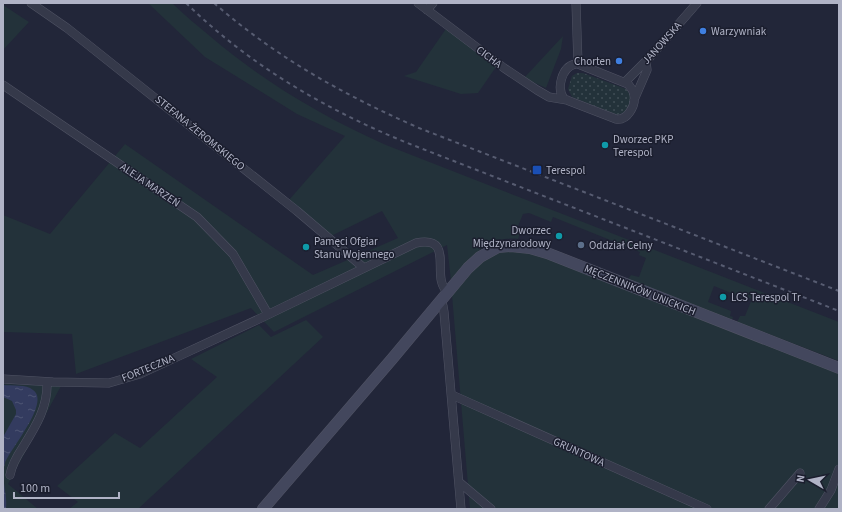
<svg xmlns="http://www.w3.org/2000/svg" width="842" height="512" viewBox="0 0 842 512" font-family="'Source Sans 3',sans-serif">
	<defs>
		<pattern id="park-dots" width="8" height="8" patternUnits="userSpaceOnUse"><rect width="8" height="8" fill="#23323a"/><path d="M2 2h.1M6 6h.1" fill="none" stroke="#404d55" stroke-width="1.8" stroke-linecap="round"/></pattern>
		<pattern id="water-ripples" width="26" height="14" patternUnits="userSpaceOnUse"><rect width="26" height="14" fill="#333b5f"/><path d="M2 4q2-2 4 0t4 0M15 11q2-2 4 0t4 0" fill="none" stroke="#4e5574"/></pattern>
	</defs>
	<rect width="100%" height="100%" fill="#222639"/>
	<!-- green -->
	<path fill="#23323a" d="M148,3h24c12,12 26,23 39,34 53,45 112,80 175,108l453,177v39l-102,-39 3,-6h5l7,-17 -13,-5 -2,6 -3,-1 2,-4 -22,-9 -6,16 23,9 -1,5 3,1 -1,3 -104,-41 3,-4 8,2 7,-19 -7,-3 1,-3 -87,-35 -2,5 -22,-9 -6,1 -7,17 4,2 -2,6c-32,-4 -49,21 -67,42l-4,-36 -173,87 -23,-24 -175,66 -4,-40 -69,-2v-117l47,19 75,-90 188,131 85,-37 -16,-27 -51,25 -42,-36 56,-64 -48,-22 -92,-57z
		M3,5l26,17 -26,28z
		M448,26l50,38 -20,29 -17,1 -57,-18 12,-4z
		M563,36l-2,13 -15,39 -22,-10z
		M502,251l28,1 309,121v136h-369l-18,-214 25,-30z
		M306,320l17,17 -185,172h-69l9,-7 -21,-16 58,-53 25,15 77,-71 -26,-18 68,-34 12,12z
		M3,384l58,2 -53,98 30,25h-35z"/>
	<!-- park -->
	<path fill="url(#park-dots)" d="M577,73h6l43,16 5,6v5l-5,12 -9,3 -45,-18 -4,-8 4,-13z"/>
	<!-- water -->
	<path fill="url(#water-ripples)" d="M3,385c9,1 23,-1 30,5 18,12 -23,59 -28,73 -5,15 3,31 1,46h-3v-72l13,-23v-4l-4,-9 -9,-4z"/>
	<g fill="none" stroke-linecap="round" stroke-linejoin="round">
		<!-- minor casing -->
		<g stroke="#505364" stroke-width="9">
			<path id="minor" d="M31,3l36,25 230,183 67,57
				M418,3l86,65 33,22 12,7 18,3
				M576,3l2,61
				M427,10l6,-7
				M575,64h3l50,20c3,4 6,7 6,11 2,11 -7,26 -18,24l-52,-20c-8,-11 -2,-32 11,-35z
				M625,82l25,-25 47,-54
				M3,85l194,132 36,37 35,60
				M634,100l13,-30 -1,-9
				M440,303l3,3 1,6 17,197
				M3,379l50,3 56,1 31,-9 121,-56 155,-75c41,-8 13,35 32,49
				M452,395l255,114
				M10,475c2,-11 7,-19 13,-28 13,-21 25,-40 24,-65
				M459,482l32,27
				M769,509l31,-36
				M819,509l12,-19 8,-21"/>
		</g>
		<!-- secondary casing -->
		<g stroke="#505364" stroke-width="12">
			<path id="secondary" d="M263,509l129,-150 76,-91 12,-11 18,-10 13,-1 19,2 17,5 292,115"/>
		</g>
		<!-- minor -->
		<use href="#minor" stroke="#35394a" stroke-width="8"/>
		<!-- secondary -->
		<use href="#secondary" stroke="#43475d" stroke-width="11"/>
		<!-- rail -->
		<path stroke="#575c71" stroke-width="2" stroke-dasharray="4 4" stroke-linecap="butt" d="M186,3c63,62 142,108 224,141l429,167
			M214,3c63,55 130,92 205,125l420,163"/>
	</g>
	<!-- markers -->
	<g fill="#3f7fe0" stroke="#1b1e2e" stroke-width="1.5">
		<circle cx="703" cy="31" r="4"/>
		<circle cx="619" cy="61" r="4"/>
	</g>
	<g fill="#0f9aa8" stroke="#1b1e2e" stroke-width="1.5">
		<circle cx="605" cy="145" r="4"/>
		<circle cx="559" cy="236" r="4"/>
		<circle cx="306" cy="247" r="4"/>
		<circle cx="723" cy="297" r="4"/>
	</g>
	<rect fill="#1a4fb4" stroke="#1b1e2e" stroke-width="1.5" x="532" y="165" width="10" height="10" rx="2"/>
	<circle fill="#5c6f8a" stroke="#1b1e2e" stroke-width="1.5" cx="581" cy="245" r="4"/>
	<g text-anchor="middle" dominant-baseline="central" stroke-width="3" stroke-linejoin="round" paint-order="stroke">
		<!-- poi labels -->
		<g font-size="11" fill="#b0b3c6" stroke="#1b1e2e" text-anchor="start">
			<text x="711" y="31">Warzywniak</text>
			<text x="611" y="61" text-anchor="end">Chorten</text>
			<text x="613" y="139">Dworzec PKP<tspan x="613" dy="13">Terespol</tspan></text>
			<text x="546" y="170">Terespol</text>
			<text x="551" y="230" text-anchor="end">Dworzec<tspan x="551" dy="13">Międzynarodowy</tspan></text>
			<text x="314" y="241">Pamęci Ofgiar<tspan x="314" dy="13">Stanu Wojennego</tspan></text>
			<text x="589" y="245">Oddział Celny</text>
			<text x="731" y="297">LCS Terespol Tr</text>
		</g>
		<!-- street labels -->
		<g font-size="11" fill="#b0b3c6" stroke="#1b1e2e">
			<text transform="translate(662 43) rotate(-48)">JANOWSKA</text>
			<text transform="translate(489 57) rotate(37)">CICHA</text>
			<text transform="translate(200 133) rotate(39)">STEFANA ŻEROMSKIEGO</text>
			<text transform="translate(150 185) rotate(34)">ALEJA MARZEŃ</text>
			<text transform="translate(640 290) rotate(22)">MĘCZENNIKÓW UNICKICH</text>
			<text transform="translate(148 368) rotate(-22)">FORTECZNA</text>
			<text transform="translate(579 452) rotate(24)">GRUNTOWA</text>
		</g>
	</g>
	<!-- border -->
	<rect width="842" height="512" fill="none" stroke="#b0b3c6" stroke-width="8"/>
	<!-- north arrow -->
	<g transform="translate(810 480) rotate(279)" stroke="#1b1e2e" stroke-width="3" paint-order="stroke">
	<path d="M0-3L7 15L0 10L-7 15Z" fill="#b0b3c6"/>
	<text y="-6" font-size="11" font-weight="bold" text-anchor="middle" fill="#b0b3c6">N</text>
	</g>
	<!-- scale -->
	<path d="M14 492v6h105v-6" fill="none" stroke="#b0b3c6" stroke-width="2"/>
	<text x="20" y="492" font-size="12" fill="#b0b3c6" stroke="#1b1e2e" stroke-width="3" paint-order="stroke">100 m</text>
</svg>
